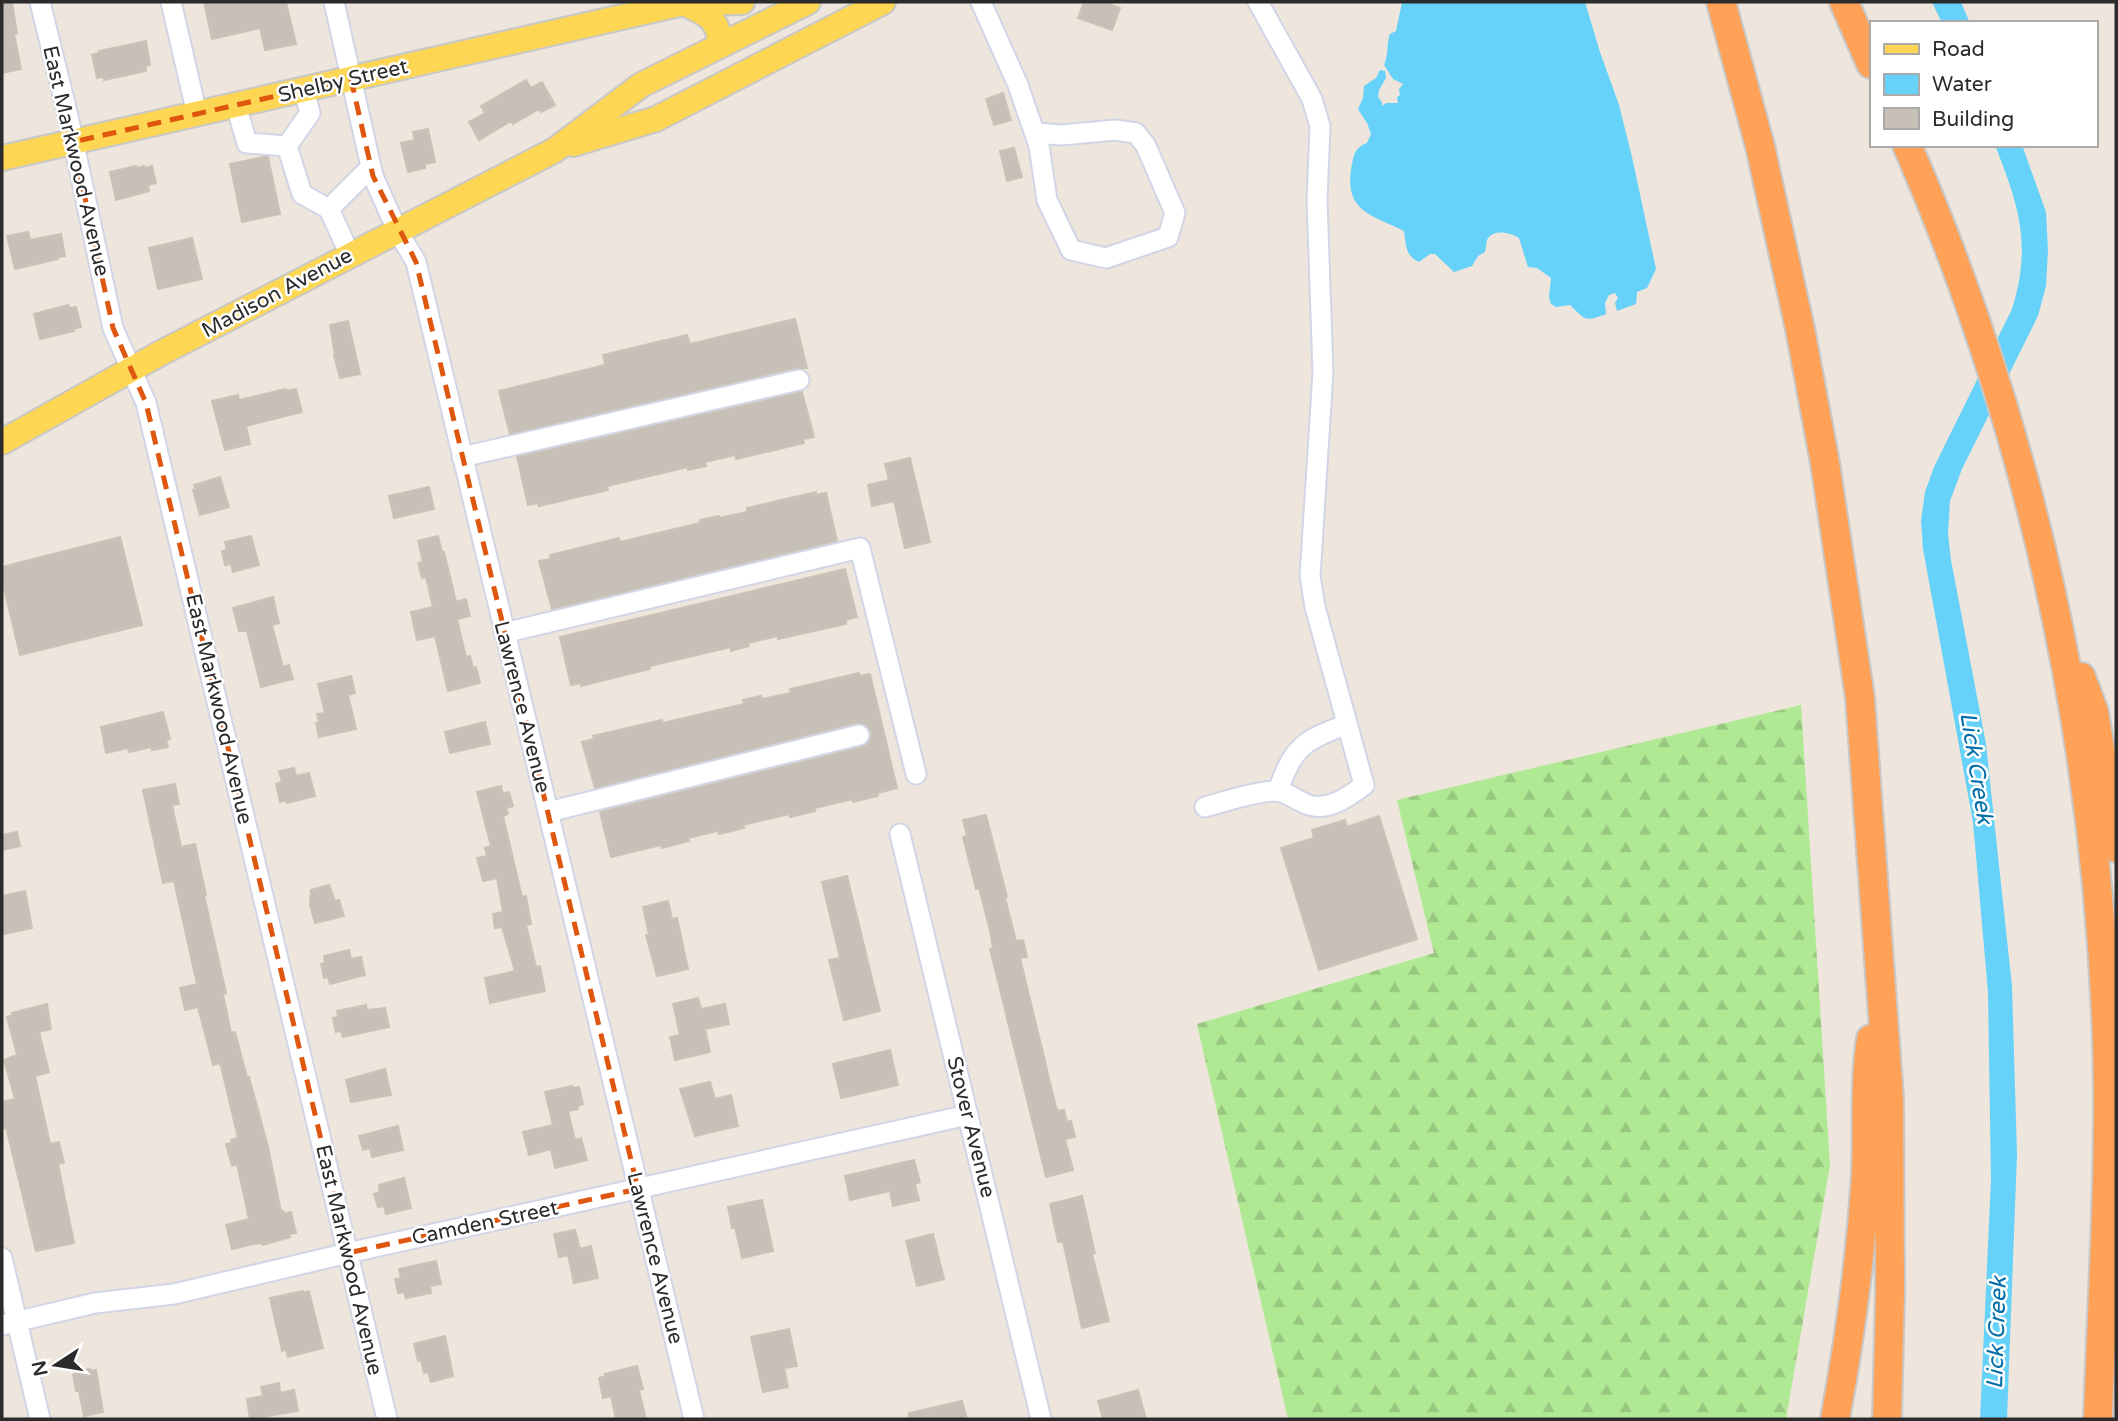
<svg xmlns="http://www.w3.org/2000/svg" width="2118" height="1421" viewBox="0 0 2118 1421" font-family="'Varela Round',sans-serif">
	<defs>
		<pattern id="forest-firs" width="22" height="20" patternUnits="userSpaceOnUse" patternTransform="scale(1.75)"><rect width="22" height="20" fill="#b0e994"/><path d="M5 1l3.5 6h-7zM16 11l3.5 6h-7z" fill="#98c880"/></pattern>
	</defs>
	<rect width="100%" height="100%" fill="#eee6dc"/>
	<!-- forest -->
	<path fill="url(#forest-firs)" d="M1801,705l29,460 -44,254h-498l-91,-395 237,-71 -37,-153z"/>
	<!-- water -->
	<path fill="#66d1f9" d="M1402,2h183l15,50 19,53 13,52 24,112 -9,19 -10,4 -1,12 -19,7 -2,-8 3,-5 -3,-5 -6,2 -4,8 1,11c-23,9 -21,5 -36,-9l-14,2 -5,-3 -2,-7 2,-19 -14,-10 -9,-1 -9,-29c-8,-5 -26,-10 -32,2 -1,4 -1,8 -2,12l-7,4 -6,10 -18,6 -19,-18h-5l-11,8c-14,-6 -13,-18 -15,-31 -35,-17 -61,-20 -52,-67 2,-11 4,-17 15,-21l4,-9 -4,-11 -9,-14 5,-11 1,-12 12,-8 4,-8 5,1 1,7 -7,12 -1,7 4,5v4l4,-3h12l-1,-6 3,-2 -1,-6 4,-5 -10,-5 -9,-14c5,-11 2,-21 6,-31l6,-3z
		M1932,2h29l9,21h-28z
		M1995,145h27l24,67 2,38 -2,36 -8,30 -76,153 -12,32 -2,33 3,26 35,184 26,242 5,168 -10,265h-27l11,-239 -3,-188 -15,-170 -50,-273 -2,-28 4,-29 9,-25 78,-158c20,-64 7,-103 -17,-164z"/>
	<!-- building -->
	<path fill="#c6c0b8" stroke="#cac3b5" stroke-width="2" d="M2,2h10l5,31 -3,1 7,35 -19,4z
		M204,2h82l10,42 -31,6 -5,-22 -48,11z
		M1084,2h20l16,6 -8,22 -34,-12z
		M146,41l4,24 -5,1 1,5 -42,9v-3l-7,1 -5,-23 7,-2v-2z
		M526,80l5,8 11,-6 13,23 -14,7 -2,-3 -26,15 -2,-3 -32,19 -10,-18 16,-9 -4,-7z
		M1003,93l8,27 -17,5 -8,-26z
		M428,129l7,33 -10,2v4l-17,4 -7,-29 14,-3 -2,-8z
		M1014,148l8,29 -15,4 -7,-30z
		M264,157h4l12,57 -38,8 -12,-58z
		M136,166v2l8,-2 1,2 7,-2 4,17 -8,2 1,6 -33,9 -6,-28z
		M28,232l2,8 31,-6 4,22 -7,1v2l-43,10 -8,-33z
		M192,238l10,41 -44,10 -9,-41z
		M68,305l1,3 7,-1 5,20 -8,2 1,2 -34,8 -6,-25z
		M795,319l12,49h-11l-286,66 -11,-43 106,-26 -2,-10 84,-20 3,9z
		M348,321l12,53 -20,4 -6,-23h1l-5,-30z
		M286,389l1,2 9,-2 6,23 -56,14 4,18 -25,6 -13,-49 26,-6 1,5z
		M802,392l12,45 -11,2 1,4 -68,16 -1,-4 -30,7 1,4 -18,4v-3l-81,19 1,4 -69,16 -1,-3 -10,2 -11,-48z
		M910,458l20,84 -25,6 -11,-47 -22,5 -4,-21 21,-5 -4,-16z
		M220,477l9,30 -29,8 -7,-25 3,-1 -2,-4z
		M429,487l5,22 -40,9 -5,-22z
		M816,492v3l10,-2 11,48 -285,68 -13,-48 12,-2 -1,-4 69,-17 1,4 80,-19v-3l19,-4v2l28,-6v-4z
		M251,536l8,29 -26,7 -2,-8 -6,1 -3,-14 5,-1 -2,-8z
		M438,536l4,17 2,-1 12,50 10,-3 4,17 -13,3 9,38 4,-1 3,12 3,-1 4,16 -32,8 -13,-55 -18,4 -6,-28 22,-5 -7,-30 -4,1 -4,-15 5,-1 -5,-21z
		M120,537l22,88 -122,30 -18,-75v-13z
		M845,569l12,48 -11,3v4l-68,15v-3l-30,7 1,3 -18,5v-4l-81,19v3l-69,17v-3l-10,2 -11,-48z
		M273,597l6,26 -7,2 11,42 6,-2 4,14 -32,8 -14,-56h-8l-6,-23z
		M859,673v3l11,-2 27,114 -19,5v3l-25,6v-3l-38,9v3l-25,6 -1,-3 -46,11 1,3 -25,6 -1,-3 -30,7 1,3 -27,7 -1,-3 -50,12 -11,-45 262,-65 6,-4 3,-10 -4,-7 -11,-3 -261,65 -13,-46 12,-3 -1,-3 69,-16 1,3 81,-19 -1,-4 18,-4 1,3 29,-6 -1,-4z
		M351,676l4,17 -7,2 8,34 -37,8 -3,-14 3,-1 -2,-8 8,-1 -7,-29z
		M163,712l7,27 -4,1 2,7 -16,3 -1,-3 -22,5 -1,-4 -22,5 -5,-26z
		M485,722l5,22 -40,9 -5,-21z
		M294,768l2,8 13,-3 6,23 -28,7 -1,-3 -6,2 -4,-18 6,-2 -3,-11z
		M175,784l4,20 -7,1 9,42 14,-3 11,51h-2l22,98 -3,1 8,39 4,-1 12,45h2l19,70 13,65 2,-1 1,3 7,-2 5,21 -7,1 1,3 -27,8v-2l-10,1 -21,5 -6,-24 23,-6 -12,-55 -5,2 -6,-22 6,-1 -1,-3 7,-2 -17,-72 -2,-3 -6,2 -15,-58 -13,3 -5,-22 17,-4 -23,-103 -11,2 -20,-93z
		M501,786l2,8 6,-2 4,14 -7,2 2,6 -5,2 19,81 4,-1 5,28 -5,1 10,42 4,-1 5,25 -55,12 -5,-25 30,-7 -13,-44 -7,1 -2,-14 10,-2 -6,-34 -14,3 -6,-23 10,-2 -2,-8 6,-2 -14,-54z
		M986,815l21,82 -2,1 11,43 7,-1 4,17 -7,1 36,149 2,4 6,-1 3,12 4,-1 4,16 -10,2 8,31 -27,7 -56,-228h3l-3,-19 -11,-42 -3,1 -13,-52 4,-1 -4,-16z
		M1379,816l38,123 -98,31 -38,-122 33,-10 -2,-8 33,-10 2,7z
		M17,832l3,14 -18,4v-15z
		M847,876l33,135 -36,9 -15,-60 11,-2 -18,-76z
		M329,885l6,16 4,-1 5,16 -29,7 -5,-18 1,-15z
		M25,891l7,37 -28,6 -2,-10v-28z
		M668,901l4,18 5,-1 11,51 -31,7 -11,-41h3l-6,-28z
		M349,950l2,9 10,-2 4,18 -35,9 -2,-7 -4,1 -3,-14 4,-1 -1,-7z
		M698,998l3,11 24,-5 4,20 -24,5 5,23 -35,8 -5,-23 10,-2 -7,-31z
		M47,1004l4,25 -12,3 10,40 -14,4 15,68 9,-2 5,21 -6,1 16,79 -38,8 -30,-124 -2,1 -2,-26 13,-3 -11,-39 13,-5 -10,-38 6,-2 -1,-2z
		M366,1005l1,5 18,-2 4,19 -46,10 -2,-6 -5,1 -3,-14 5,-1 -1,-6z
		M890,1050l8,35 -57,13 -8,-34z
		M385,1069l6,26 -40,7 -5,-22z
		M710,1082l5,17 16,-4 7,31 -43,10 -15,-47z
		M572,1086l1,2 6,-1 4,17 -6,2 1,3 -10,2 7,29 6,-2 6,22 -32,8 -4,-19 -22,6 -6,-23 30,-7 -8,-33z
		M398,1126l5,24 -31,7 -2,-9 -7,2 -4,-14z
		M914,1160l6,22 -5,2 4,16 -26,6 -3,-15 -40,9 -5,-24z
		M404,1178l7,30 -25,6 -2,-8 -6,1 -4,-13 6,-2 -1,-7z
		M1082,1196l13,57 -3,1 17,67 -27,7 -19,-86h-5l-8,-38z
		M762,1200l11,51 -31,7 -7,-31 -3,1 -4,-21z
		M575,1230l5,19 11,-3 7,32 -24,5 -6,-28 -9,2 -5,-23z
		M933,1234l11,45 -27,7 -11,-45z
		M436,1261l5,23 -11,2 1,7 -25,5 -2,-6 -6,1 -3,-14 6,-1 -2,-9z
		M303,1291v2l6,-2 14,57 -35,9 -2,-8 -4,2 -12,-53z
		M789,1329l8,37 -13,2 4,19 -25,5 -12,-55z
		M445,1336l8,40 -22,6 -3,-10 -4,1 -3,-13 -3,1 -4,-17z
		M637,1366l6,23 -4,1 7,29h-30l-5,-23 -8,2 -4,-20 7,-2 -1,-2z
		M90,1369l1,2 5,-1 7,42 -19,4 -5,-25h-3l-3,-16 3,-1 -1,-2z
		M279,1383l1,10 14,-3 4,21 -48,8 -3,-20 16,-3 -2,-9z
		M1138,1390l8,29h-43l-5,-18z
		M962,1401l5,18h-58v-6z"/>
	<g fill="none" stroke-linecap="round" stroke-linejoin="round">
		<!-- minor casing -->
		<g stroke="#d1d5e5" stroke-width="23">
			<path id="minor" d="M40,2l28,114 45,212 33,75 7,29 234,987
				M171,2l26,112
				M334,2l39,174 24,54 19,32 278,1157
				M981,2l37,83 21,61 8,54 24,50 35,8 62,-21 7,-24 -29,-67 -10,-13 -21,-3 -53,5 -27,-2
				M304,90l6,23 -23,33 15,48 27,15 21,46
				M236,105l11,38 40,3
				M329,209l42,-42
				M462,457l337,-77
				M504,633l356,-85 56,226
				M1278,791c16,-46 26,-50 69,-67
				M1205,807c22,-6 47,-15 70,-16 10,0 16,6 25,10 23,14 46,-2 64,-16l-49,-178 -5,-31 13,-204 -6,-172 3,-74 -8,-27 -54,-97
				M548,812l311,-77
				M900,834l141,585
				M2,1258l38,161
				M2,1325l93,-22 79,-9 174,-41 620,-138"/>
		</g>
		<!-- major casing -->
		<g stroke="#c8c8c8" stroke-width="28">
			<path id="major" d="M684,3c23,12 35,14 36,43
				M689,3l53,-1
				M573,144l83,-25 227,-117
				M2,158l686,-156
				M2,442l157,-88 396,-204 86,-65 167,-83"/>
		</g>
		<!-- highway casing -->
		<g stroke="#c8c8c8" stroke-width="32">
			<path id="highway" d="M1721,2l39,144 40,183 25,134 35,235 29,400 1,194 -3,127
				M1844,2l27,62
				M1907,145c122,279 190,591 200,895 4,127 -5,253 -9,379
				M2081,677l13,35 22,136
				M1835,1419c15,-81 26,-163 31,-246 2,-44 -2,-90 5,-134"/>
		</g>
		<!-- minor -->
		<use href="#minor" stroke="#fff" stroke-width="19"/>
		<!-- major -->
		<use href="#major" stroke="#fdd653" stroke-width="24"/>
		<!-- highway -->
		<use href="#highway" stroke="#ffa156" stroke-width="28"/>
	</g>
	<!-- marked area -->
	<path fill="none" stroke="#df570e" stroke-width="5" stroke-dasharray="14 9" stroke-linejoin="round" d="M351,79l22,97 43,86 222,927 -290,64 -202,-850 -33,-75 -40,-186z"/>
	<g text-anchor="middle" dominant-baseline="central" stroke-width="5" stroke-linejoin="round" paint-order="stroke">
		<!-- street labels -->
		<g font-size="21" fill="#2b2b2b" stroke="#fff">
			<text transform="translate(343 81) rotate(-13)">Shelby Street</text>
			<text transform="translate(76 161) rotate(77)">East Markwood Avenue</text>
			<text transform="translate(277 293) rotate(-28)">Madison Avenue</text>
			<text transform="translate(522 707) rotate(76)">Lawrence Avenue</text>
			<text transform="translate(219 709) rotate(77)">East Markwood Avenue</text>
			<text transform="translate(971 1127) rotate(76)">Stover Avenue</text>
			<text transform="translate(485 1223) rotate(-12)">Camden Street</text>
			<text transform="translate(655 1258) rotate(76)">Lawrence Avenue</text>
			<text transform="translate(349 1260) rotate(77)">East Markwood Avenue</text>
		</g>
		<!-- water labels -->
		<g font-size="23" font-style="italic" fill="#026ea8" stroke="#fff">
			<text transform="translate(1976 768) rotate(81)">Lick Creek</text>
			<text transform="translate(1997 1333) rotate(-88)">Lick Creek</text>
		</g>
	</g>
	<!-- border -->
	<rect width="2118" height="1421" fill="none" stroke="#2b2b2b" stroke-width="7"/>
	<!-- legend -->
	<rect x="1870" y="21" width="228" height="126" fill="#ffffff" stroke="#aaaaaa" stroke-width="2"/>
	<rect x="1884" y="44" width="35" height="10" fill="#fdd653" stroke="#aaaaaa" stroke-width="2"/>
	<text x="1932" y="56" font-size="21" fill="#2b2b2b">Road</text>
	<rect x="1884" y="74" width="35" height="21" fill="#66d1f9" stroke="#aaaaaa" stroke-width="2"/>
	<text x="1932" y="91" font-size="21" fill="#2b2b2b">Water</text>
	<rect x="1884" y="108" width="35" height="21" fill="#c6c0b8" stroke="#aaaaaa" stroke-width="2"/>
	<text x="1932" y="126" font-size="21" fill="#2b2b2b">Building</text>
	<!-- north arrow -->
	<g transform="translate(56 1365) rotate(258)" stroke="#ffffff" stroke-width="5" paint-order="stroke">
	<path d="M0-5L12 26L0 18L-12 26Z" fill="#2b2b2b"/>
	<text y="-10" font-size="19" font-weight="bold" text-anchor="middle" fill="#2b2b2b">N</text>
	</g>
</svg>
